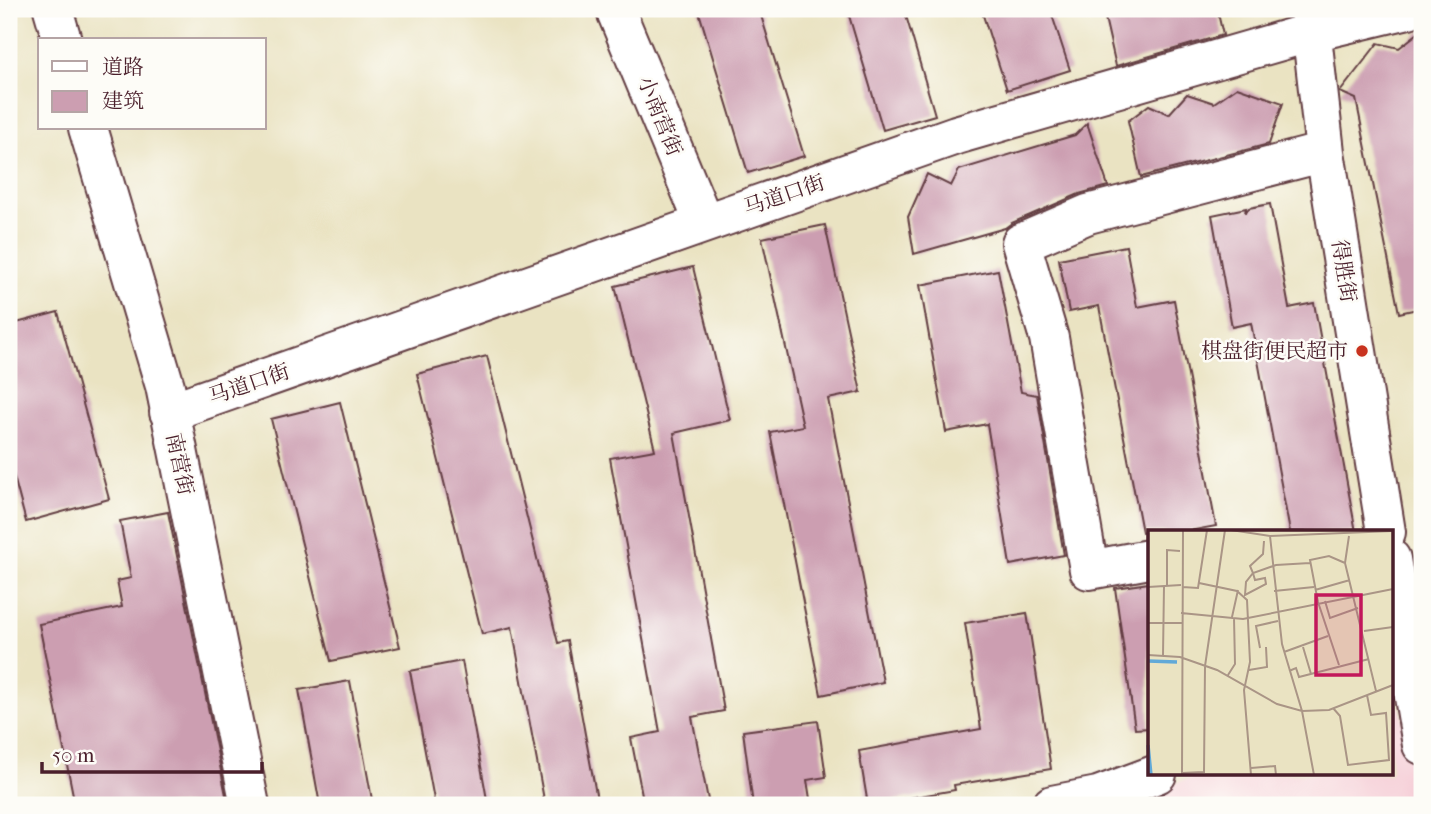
<svg xmlns="http://www.w3.org/2000/svg" width="1431" height="814" viewBox="0 0 1431 814" font-family="'IM FELL French Canon','Noto Serif SC',serif">
	<rect width="100%" height="100%" fill="#fdfcf7"/>
	<filter id="ink" filterUnits="userSpaceOnUse"><feTurbulence type="fractalNoise" baseFrequency=".0143" numOctaves="2"/><feDisplacementMap in="SourceGraphic" scale="14" xChannelSelector="R" yChannelSelector="G"/><feConvolveMatrix kernelMatrix="1 2 1 2 8 2 1 2 1" color-interpolation-filters="sRGB"/></filter>
	<filter id="wash" filterUnits="userSpaceOnUse"><feTurbulence type="fractalNoise" baseFrequency=".00686" numOctaves="4" result="noise"/><feDisplacementMap in="SourceGraphic" scale="28" xChannelSelector="R" yChannelSelector="G"/><feGaussianBlur stdDeviation="1.57" result="paint"/><feColorMatrix in="noise" values="0 0 0 0 0 0 0 0 0 0 0 0 0 0 0 0 0 1.4 0 .05"/><feComposite in="paint" operator="in"/></filter>
	<g filter="url(#wash)">
		<rect width="100%" height="100%" fill="#eae3c2"/>
		<!-- built -->
		<path fill="#f6cfd8" d="M1400,706l22,99h-313l93,-31h189v-64z"/>
		<g id="blocks">
			<!-- building -->
			<path fill="#cc9eb1" d="M698,9h61l45,147 -56,17z
				M847,9h57l31,106 -52,15z
				M981,9h69l20,61 -63,20z
				M1103,9h114l6,26 -107,31z
				M1422,30v278l-23,5 -43,-214 -16,-7 38,-49 21,5z
				M1237,87l46,16 -14,41 -128,33 -13,-56 21,-16 20,9 18,-20 27,9z
				M1087,123l21,63 -29,8 -67,29 -7,5 -91,26 -6,-37 19,-43 24,12 8,-16 116,-35z
				M1270,204l19,104 25,-5 42,229h-66l-39,-209 -19,4 -20,-112 34,-7 -1,5 4,-5z
				M825,225l36,167 -33,7 55,283 -62,13 -51,-263 33,-6 -41,-188z
				M1126,246l11,61 37,-7 42,226 -32,6h-42l-43,-226 -30,6 -10,-53z
				M693,267l37,153 -56,13 50,278 -32,6 17,88h-65l-13,-67 29,-6 -50,-274 45,-8 -40,-164z
				M998,270l23,122 16,3 27,160 -54,10 -23,-141 -41,8 -26,-147z
				M58,312l51,187 -83,23 -17,-64v-133z
				M487,356l71,287 10,-2 30,164h-53l-33,-178 -30,7 -65,-260z
				M340,402l60,245 -69,14 -60,-242z
				M168,512l60,293h-153l-36,-181 83,-17 -5,-26 14,-3 -11,-57z
				M1149,583v145l-14,1 -20,-141z
				M1027,613l24,156 -97,16 1,5 -87,15 -9,-54 122,-22 -16,-106z
				M462,661l26,144h-53l-25,-134z
				M350,681l23,124h-53l-21,-115z
				M818,721l8,56 -19,3 4,25h-58l-10,-74z"/>
		</g>
	</g>
	<g filter="url(#ink)">
		<use href="#blocks" fill-opacity="0" stroke="#623c42" stroke-width="2"/>
		<g fill="none" stroke-linecap="round" stroke-linejoin="round">
			<!-- minor casing -->
			<g stroke="#623c42" stroke-width="42">
				<path id="minor" d="M53,9l9,31
					M615,9l89,214
					M1309,9l16,143 61,380
					M88,128l77,258 85,419
					M169,412l787,-277 356,-103 96,-23
					M1149,559l-60,11 -40,-232 -28,-95 67,-29 237,-62
					M1391,559l31,186
					M1052,805l46,-9 59,-22"/>
			</g>
			<!-- minor -->
			<use href="#minor" stroke="#fff" stroke-width="38"/>
		</g>
	</g>
	<!-- markers -->
	<circle fill="#c8321e" stroke="#fdfcf7" stroke-width="2.5" cx="1362" cy="351" r="7"/>
	<g text-anchor="middle" dominant-baseline="central" stroke-width="5" stroke-linejoin="round" paint-order="stroke">
		<!-- street labels -->
		<g font-size="21" fill="#4a1f2b" stroke="#fdfcf7">
			<text transform="translate(660 116) rotate(68)">小南营街</text>
			<text transform="translate(784 195) rotate(-19)">马道口街</text>
			<text transform="translate(1344 271) rotate(81)">得胜街</text>
			<text transform="translate(249 384) rotate(-19)">马道口街</text>
			<text transform="translate(180 464) rotate(78)">南营街</text>
		</g>
		<!-- poi labels -->
		<g font-size="21" fill="#4a1f2b" stroke="#fdfcf7" text-anchor="end">
			<text x="1348" y="351">棋盘街便民超市</text>
		</g>
	</g>
	<!-- overview -->
	<g transform="translate(1148 530)">
		<rect width="245" height="245" fill="#eae3c2"/>
		<path fill="none" stroke="#61a9d8" stroke-width="3.5" d="M0,131l29,1M0,215l3,30"/>
		<path fill="none" stroke="#aa9586" stroke-width="2" d="M83,0l39,6 123,-5M122,6l12,108 20,67M116,11l-1,13 -13,12 3,7 2,7 10,-2 1,6 -21,11 1,-13 7,-9 23,-8 34,-2M197,33l31,128M197,33l4,-27M51,53l38,8 10,9 3,62 -6,28 7,85M19,56v-36l13,1M0,57l33,-2M34,57l16,1 9,-58M167,60l35,-10M126,61l40,-4M177,71l5,17 28,-10M33,83l62,6 150,-30M84,87l6,-27M0,93h35M216,101l29,-4M155,117l8,27M112,118l-4,-22 22,-5M136,122l44,-16M0,125l32,2 37,13 60,34 25,7 27,-1 64,-25M15,125l1,-69M191,135l-21,-63 -8,-42 19,-4 16,7M101,140l18,-3 -1,-20M141,141l7,-3 3,9 70,-18M80,145l7,-11 -1,-46M185,178l7,8 8,49 41,-5 -3,-47 -15,2 -4,-20M154,181l12,64M103,238l24,-2 1,9M34,243l22,-1 1,-106 20,-136M34,245l1,-245"/>
		<path fill="#c2185b" fill-opacity="0.15" stroke="#c2185b" stroke-width="3.5" d="M168,65h45v80h-45z"/>
		<rect width="245" height="245" fill="none" stroke="#4a1f2b" stroke-width="3.5"/>
	</g>
	<!-- margin -->
	<rect width="1431" height="814" fill="none" stroke="#fdfcf7" stroke-width="35"/>
	<!-- legend -->
	<rect x="38" y="38" width="228" height="91" fill="#fdfcf7" stroke="#b5a4a5" stroke-width="2"/>
	<rect x="52" y="61" width="35" height="10" fill="#ffffff" stroke="#b5a4a5" stroke-width="2"/>
	<text x="102" y="74" font-size="21" fill="#4a1f2b">道路</text>
	<rect x="52" y="91" width="35" height="21" fill="#cc9eb1" stroke="#b5a4a5" stroke-width="2"/>
	<text x="102" y="108" font-size="21" fill="#4a1f2b">建筑</text>
	<!-- scale -->
	<path d="M42 762v10h220v-10" fill="none" stroke="#4a1f2b" stroke-width="3.5"/>
	<text x="52" y="762" font-size="21" fill="#4a1f2b" stroke="#fdfcf7" stroke-width="5" paint-order="stroke">50 m</text>
</svg>
